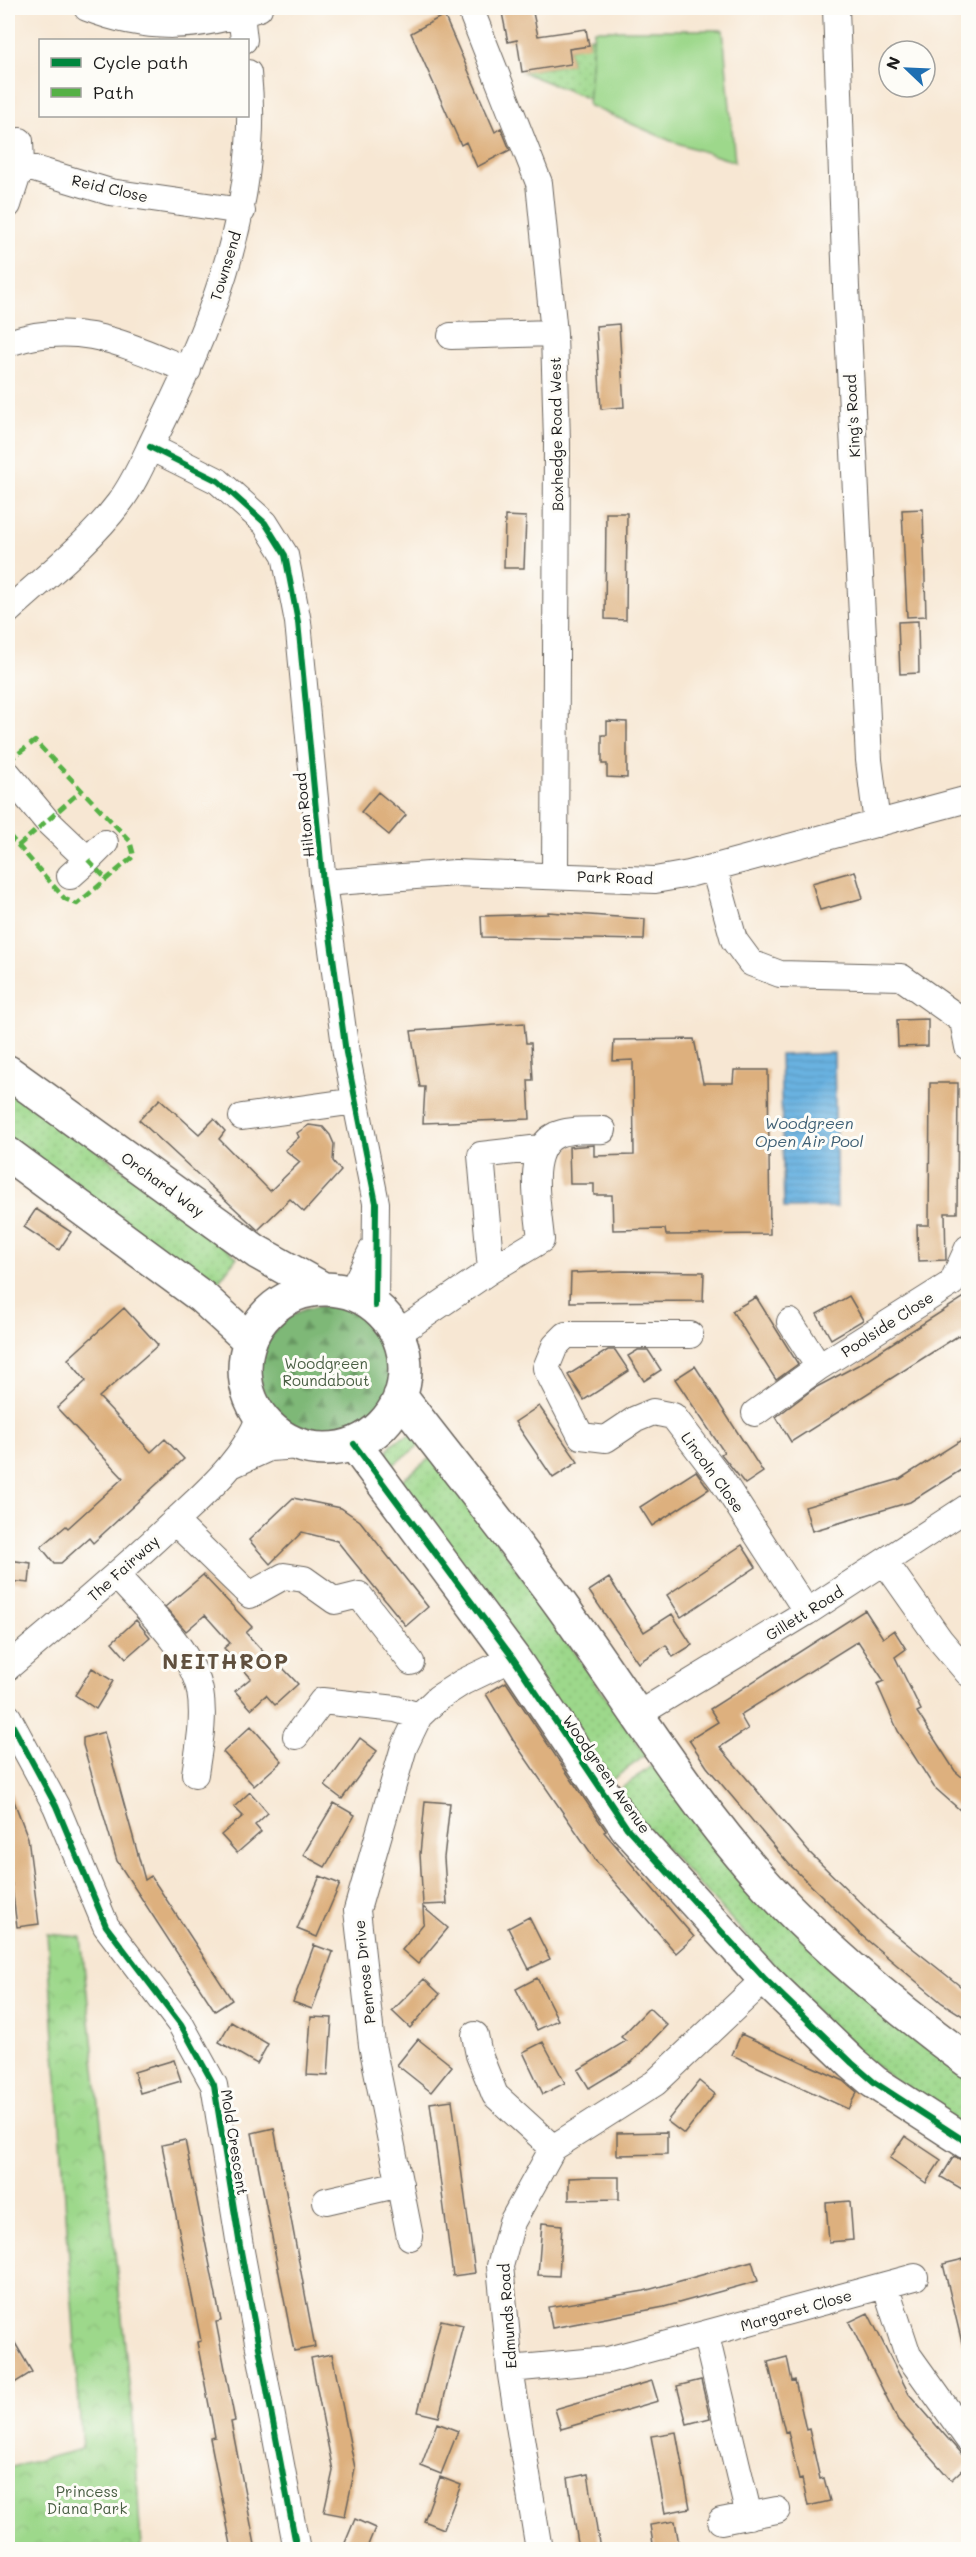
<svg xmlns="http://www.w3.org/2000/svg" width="976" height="2557" viewBox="0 0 976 2557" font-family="Mali,sans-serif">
	<defs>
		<pattern id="grass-dots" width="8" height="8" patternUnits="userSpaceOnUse" patternTransform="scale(1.5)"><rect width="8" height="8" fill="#9dd88b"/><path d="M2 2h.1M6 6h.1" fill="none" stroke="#87b977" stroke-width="1.8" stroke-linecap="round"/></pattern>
		<pattern id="forest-firs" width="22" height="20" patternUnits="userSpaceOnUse" patternTransform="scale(1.5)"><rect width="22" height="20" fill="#7eb877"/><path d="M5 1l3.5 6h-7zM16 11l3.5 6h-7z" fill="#669561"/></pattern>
		<pattern id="park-crowns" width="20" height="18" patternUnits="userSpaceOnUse" patternTransform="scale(1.5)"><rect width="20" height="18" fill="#9dd88b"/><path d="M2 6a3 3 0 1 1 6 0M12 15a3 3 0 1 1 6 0" fill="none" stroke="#87b977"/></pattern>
		<pattern id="water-rules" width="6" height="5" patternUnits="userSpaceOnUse" patternTransform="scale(1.5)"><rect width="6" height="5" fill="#69b2e1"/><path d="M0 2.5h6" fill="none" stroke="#5a98c0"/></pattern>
	</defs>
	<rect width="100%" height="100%" fill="#fdfcf7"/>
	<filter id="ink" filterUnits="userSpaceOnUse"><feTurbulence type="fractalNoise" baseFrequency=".0167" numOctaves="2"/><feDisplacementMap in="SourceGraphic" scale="12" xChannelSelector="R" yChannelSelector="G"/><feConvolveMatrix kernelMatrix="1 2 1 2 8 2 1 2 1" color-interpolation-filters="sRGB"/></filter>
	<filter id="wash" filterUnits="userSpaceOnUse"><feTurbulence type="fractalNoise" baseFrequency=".008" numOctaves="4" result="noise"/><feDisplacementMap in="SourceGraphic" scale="24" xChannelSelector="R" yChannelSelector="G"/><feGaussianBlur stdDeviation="1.35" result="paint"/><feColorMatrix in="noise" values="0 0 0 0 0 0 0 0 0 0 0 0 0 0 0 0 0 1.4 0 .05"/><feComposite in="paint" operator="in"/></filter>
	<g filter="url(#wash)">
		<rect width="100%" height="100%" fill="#f7e7d3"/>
		<!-- grass -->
		<path fill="url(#grass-dots)" stroke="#5c7a54" stroke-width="1.5" d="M594,36l-5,63 -67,-27 49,-8 -2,-15 20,-4 -1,-7z
			M8,1082l229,175 -28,37 -201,-151z
			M416,1433l9,8 -39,29c-1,-25 5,-30 30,-37z
			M436,1453l210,302 -40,29 -206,-302z
			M653,1765l315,308v58l-118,-83 -235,-255z"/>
		<!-- forest -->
		<path fill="url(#forest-firs)" stroke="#4d6a4a" stroke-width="1.5" d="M260 1372a66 66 0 1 1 132 0a66 66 0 1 1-132 0Z"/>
		<!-- park -->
		<path fill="url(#park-crowns)" stroke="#5c7a54" stroke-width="1.5" d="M47,1934l34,3 54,502 6,110h-133v-81l74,-19z"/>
		<!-- garden -->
		<path fill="#9dd88b" stroke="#5c7a54" stroke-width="1.5" d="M594,30h129l12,132 -64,-21 -83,-36z"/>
		<!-- water -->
		<path fill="url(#water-rules)" stroke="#42677e" stroke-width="1.5" d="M834,1053l3,154 -53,1 -4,-153z"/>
		<g id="blocks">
			<!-- building -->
			<path fill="#ddb07e" d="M501,8h31l6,28 48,-7 3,17 -20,3 2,15 -49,8 -5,-32 -9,2z
				M444,15l51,117 6,-4 9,22 -33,17 -11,-25 -5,3 -50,-112z
				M619,324l5,83 -23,2 -5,-83z
				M923,509l3,107 -19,1 -5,-107z
				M606,513h21l-1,107 -21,-1z
				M505,516l21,1 -2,51h-20z
				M918,621l1,52 -19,1 -2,-52z
				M607,721l20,1v56l-20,-1v-13h-5v-29h5z
				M378,792l28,23 -17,20 -28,-23z
				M855,871l8,27 -43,12 -8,-27z
				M548,912l97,7 -1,21 -162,-3 -1,-21 67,-2z
				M928,1019v27l-30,1 -1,-27z
				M524,1023l2,20h5l2,37h-5l2,39 -107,4 2,-36h-5l-9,-56z
				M694,1039l9,44h30l1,-13h34l2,164 -104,1 -1,-6 -52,1 -1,-35h-18v-11h-24l-1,-37 25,-2v11l40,-1 -1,-95 -20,1 1,-21z
				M930,1083h28l-1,130h-12l1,47 -28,1 -1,-36h12z
				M160,1099l39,35 15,-15 11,12 -6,8 51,52 30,-29 -15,-12 14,-13 -2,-4 12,-8 14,2 7,8 4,9 -1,17 8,10 -37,41 -14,-13 -32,31 -119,-110z
				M36,1209l35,23 -12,18 -35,-23z
				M624,1271l80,1 -1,29 -133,1 1,-29z
				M969,1294v35l-178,113 -15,-25 37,-28 45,-24z
				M849,1296l14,24 -32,19 -14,-25z
				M756,1297l42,67 -22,16 -44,-69z
				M124,1308l34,37 -59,52 52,55 14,-13 19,20 -91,84 -4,-5 -28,25h-7l-13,-16 25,-21 2,2 55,-50 -66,-70 29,-27 -18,-22z
				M608,1350h7l14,21 -45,29 -16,-25z
				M638,1350h10l13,20 -17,11 -16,-25z
				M695,1366l68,106 -18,12 -24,-30 3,-2 -49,-73z
				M539,1406l39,56 -25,16 -38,-56z
				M969,1435v30l-59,37 -98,29 -7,-24 95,-28z
				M696,1471l13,18 -57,37 -12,-19z
				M293,1498l48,10 19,13 68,86 -22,19 -69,-85 -35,-9 -32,32 -21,-24z
				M742,1545l14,22 -75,50 -14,-22z
				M8,1560l23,3 -2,20 -21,-2z
				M203,1575l49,52 -6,6 33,36 2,-3 17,18 -23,21 -9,-10 -15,14 -16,-18 16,-13 -27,-30 6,-5 -25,-28 -19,16 -21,-24z
				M609,1578l35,54 28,-18 20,31 -19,12 -7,-12 -28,18 -49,-72z
				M865,1610l18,28 11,-8 12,19 -11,8 26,53 -4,2 38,59 14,12v35l-35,-31 -36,-56 -21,-47 7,-3 -26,-40 -118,74 8,14 -28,18 88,104 74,73 87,69v27l-27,-17 -82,-69 -38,-38 -33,-32 -82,-97 -18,-27 29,-18 -8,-13z
				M136,1620l14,17 -24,21 -14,-16z
				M92,1668l21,13 -17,28 -21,-14z
				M506,1682l100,149 -2,1 90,105 -18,16 -79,-91 -84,-122 -27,-46z
				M251,1726l31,35 -28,25 -31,-34z
				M104,1732l41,148 6,-4 81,124 -17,11 -98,-150 -34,-116v-7z
				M360,1738l17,13 -35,48 -17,-13z
				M9,1788l19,50 11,86 -22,3 -9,-72z
				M250,1792l18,21 -13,12 6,7 -24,21 -16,-18 22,-19 -9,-9z
				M425,1801l25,2 -6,55 3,46 -24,1 -3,-51z
				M334,1803l21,12 -30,52 -22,-12z
				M320,1876l20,8 -23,53 -20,-8z
				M423,1907l25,21 -30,36 -16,-14 22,-27z
				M529,1917l21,42 -21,10 -21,-41z
				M314,1945l19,7 -21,57 -19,-7z
				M537,1978l21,42 -21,10 -21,-41z
				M424,1979l16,15 -30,34 -18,-17z
				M649,2008l18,17 -35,37 -43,26 -11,-18 48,-29 -5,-4z
				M311,2017l21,1 -4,58 -21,-1z
				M231,2022l37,22 -11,20 -38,-22z
				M741,2034l103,47 13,11 -9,17 -116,-54z
				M418,2039l34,27 -21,26 -34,-27z
				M543,2042l22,41 -22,11 -20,-42z
				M174,2060l7,21 -41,12 -6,-21z
				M699,2081l16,13 -31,40 -17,-13z
				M452,2100l23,173 -22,3 -23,-173z
				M274,2128l41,219 -21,4 -42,-218z
				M667,2132v22l-50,1v-22z
				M905,2136l36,24 -15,23 -36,-25z
				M185,2140l36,181 -5,1 19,99 -4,1 25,128h-24l-22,-112 5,-1 -18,-95 4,-1 -39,-196z
				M954,2156l15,8v29l-28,-16z
				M593,2177h26v22l-50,1v-22z
				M850,2201l3,39 -24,2 -3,-39z
				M542,2223l20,2 -3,51 -21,-1z
				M964,2259l5,21v62l-7,1 -19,-79z
				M752,2261l6,20 -94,26 -112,21 -4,-21 96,-16z
				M868,2313l41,81 60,69 -18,17 -53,-60 -49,-98z
				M441,2320l22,5 -24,92 -21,-5z
				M8,2331l24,41 -24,15z
				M332,2354l23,114 -10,48 -21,-4 9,-41 -22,-113z
				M787,2357l5,24 3,-1 11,50 3,-1 11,50 4,-1 6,23 -22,5 -6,-27 -3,1 -11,-49 -3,1 -17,-70z
				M701,2380l9,38 -23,6 -10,-38z
				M652,2381l6,20 -97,28 -6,-20z
				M437,2423l21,8 -17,43 -20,-8z
				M676,2432l14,76 -25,5 -14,-77z
				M588,2474l5,30 7,46h-21l-6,-38 -5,-34z
				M440,2477l21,8 -17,44 -20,-8z
				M355,2519l20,9 -9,22h-24z
				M675,2521l5,29h-26l-4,-25z"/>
		</g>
	</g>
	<g filter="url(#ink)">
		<use href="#blocks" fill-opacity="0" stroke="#69635c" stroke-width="1.5"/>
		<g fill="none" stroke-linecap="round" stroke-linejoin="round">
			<!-- street casing -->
			<g stroke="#69635c" stroke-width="28">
				<path id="street" d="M87,8c61,24 111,21 172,0
					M470,8l69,175 15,150 3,110 -2,432
					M836,8l10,279 23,473 8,64
					M241,14l3,26
					M20,141l1,24
					M8,205l13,-40 89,27 132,19
					M451,336l103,-3
					M8,343c70,-24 116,1 180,27
					M150,447l68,34 47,42 20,32 13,67 25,261 23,170 30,150 -1,103
					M8,611c37,-34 80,-67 111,-108 17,-22 28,-51 41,-76 54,-108 101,-230 88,-354
					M8,774l39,47 41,39 17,-17
					M714,868l20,72 17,23 29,11 121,3 62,44 5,26
					M70,876l18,-16
					M323,883l132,-10 200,7 34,-6 279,-75
					M242,1117l114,-16
					M491,1270l-10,-115 59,-7
					M351,1293l21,-43
					M790,1322l29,45
					M397,1334l94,-64 50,-30c-2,-29 -17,-90 15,-105 12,-6 33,-4 47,-5
					M690,1335h-124l-11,11 -9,22 35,68 25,3 30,-20 17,-7 20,4 48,63 86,133
					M755,1413l64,-46 133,-84 16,-35
					M234,1464l35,-16 32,-2
					M174,1521l76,74 34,-19 20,3 31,22 24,-6 52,67
					M885,1562l55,78 28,33
					M117,1576c27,31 75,74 83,115 5,27 -1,56 -5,83
					M8,1667c56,-47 112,-94 166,-145 34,-32 69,-61 86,-106
					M637,1715l170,-103 161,-105
					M8,1717l48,89 50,120 75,99 33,60 26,161 57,304
					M296,1736l26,-35 74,8 23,7
					M475,2035l4,20 16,40 58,53
					M326,2201l74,-17
					M410,2237l-38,-192 -15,-135 47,-163 15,-31 19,-18 25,-16 50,-24
					M885,2285l23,70 60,84
					M706,2336l43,180
					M510,2369l98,-9 307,-83
					M721,2521l56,-11
					M539,2550l-29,-181 -10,-103 12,-44 41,-74 102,-65 110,-104"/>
			</g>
			<!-- secondary casing -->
			<g stroke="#69635c" stroke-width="36">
				<path id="secondary" d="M8,1072l249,180 66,37
					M8,1154l194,143 48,44
					M245 1369a80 80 0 1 1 160 0a80 80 0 1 1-160 0Z
					M400,1396c54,70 109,138 161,209 68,94 128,195 206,281 61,66 129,122 201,175
					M354,1444l159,214 114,170 138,151 87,84 22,19 94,61"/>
			</g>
			<!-- street -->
			<use href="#street" stroke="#fff" stroke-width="26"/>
			<!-- secondary -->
			<use href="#secondary" stroke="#fff" stroke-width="33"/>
			<!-- quiet -->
			<path stroke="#55b145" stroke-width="4.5" stroke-dasharray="9 4.5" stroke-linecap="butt" d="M8,235l2,-5 -2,-25
				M8,761l27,-20 95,100 4,15 -57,48 -12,-5 -57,-65
				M18,846l64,-56
				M88,860l19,20"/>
			<!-- cycleway casing -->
			<g stroke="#fdfcf7" stroke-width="10">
				<path id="cycleway" d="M150,447l68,34 47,42 20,32 13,67 25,261 23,170 30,150 -1,103
					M354,1444l159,214 114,170 138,151 87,84 22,19 94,61
					M8,1717l48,89 50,120 75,99 33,60 26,161 57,304"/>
			</g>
			<!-- cycleway -->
			<use href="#cycleway" stroke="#00873e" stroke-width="6"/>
		</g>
	</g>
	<g text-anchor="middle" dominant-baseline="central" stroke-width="6" stroke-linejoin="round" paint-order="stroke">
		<!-- street labels -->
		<g font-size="15" fill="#1c1c1c" stroke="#fdfcf7">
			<text transform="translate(110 188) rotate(13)">Reid Close</text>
			<text transform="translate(225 266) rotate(-73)">Townsend</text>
			<text transform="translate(852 416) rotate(-93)">King's Road</text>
			<text transform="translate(556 434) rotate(-91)">Boxhedge Road West</text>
			<text transform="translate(304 815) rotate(-96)">Hilton Road</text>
			<text transform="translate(615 877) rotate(2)">Park Road</text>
			<text transform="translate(163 1184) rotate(36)">Orchard Way</text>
			<text transform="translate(887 1324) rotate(-33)">Poolside Close</text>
			<text transform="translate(713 1472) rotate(54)">Lincoln Close</text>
			<text transform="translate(123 1568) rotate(-42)">The Fairway</text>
			<text transform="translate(804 1613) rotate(-32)">Gillett Road</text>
			<text transform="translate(607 1774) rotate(55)">Woodgreen Avenue</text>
			<text transform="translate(364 1972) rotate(-96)">Penrose Drive</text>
			<text transform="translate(235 2142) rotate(81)">Mold Crescent</text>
			<text transform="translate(796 2310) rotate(-16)">Margaret Close</text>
			<text transform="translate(507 2316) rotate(-94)">Edmunds Road</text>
		</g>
		<!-- park labels -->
		<g font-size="15" fill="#495e43" stroke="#fdfcf7">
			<text x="326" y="1363">Woodgreen<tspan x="326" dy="17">Roundabout</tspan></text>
			<text x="87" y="2491">Princess<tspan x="87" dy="17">Diana Park</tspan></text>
		</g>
		<!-- water labels -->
		<g font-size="16" font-style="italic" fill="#3f6075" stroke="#fdfcf7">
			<text x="809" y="1122">Woodgreen<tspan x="809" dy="18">Open Air Pool</tspan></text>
		</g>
		<!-- district labels -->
		<g font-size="21" font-weight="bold" letter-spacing="1.5" fill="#60503e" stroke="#fdfcf7">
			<text x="226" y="1660">NEITHROP</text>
		</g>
	</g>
	<!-- margin -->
	<rect width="976" height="2557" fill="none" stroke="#fdfcf7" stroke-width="30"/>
	<!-- legend -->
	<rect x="39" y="39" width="210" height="78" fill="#fdfcf7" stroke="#a3a29f" stroke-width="1.5"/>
	<rect x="51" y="58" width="30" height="9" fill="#00873e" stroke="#a3a29f" stroke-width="1.5"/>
	<text x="93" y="69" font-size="18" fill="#1c1c1c">Cycle path</text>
	<rect x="51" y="88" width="30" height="9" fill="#55b145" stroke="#a3a29f" stroke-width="1.5"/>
	<text x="93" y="99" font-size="18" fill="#1c1c1c">Path</text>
	<!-- north arrow -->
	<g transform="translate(907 69) rotate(293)"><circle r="28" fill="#fdfcf7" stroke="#a3a29f" stroke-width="1.5"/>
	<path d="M0-4.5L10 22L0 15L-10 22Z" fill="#1f6fb2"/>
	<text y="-9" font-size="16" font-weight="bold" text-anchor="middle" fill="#1c1c1c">N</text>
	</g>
</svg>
